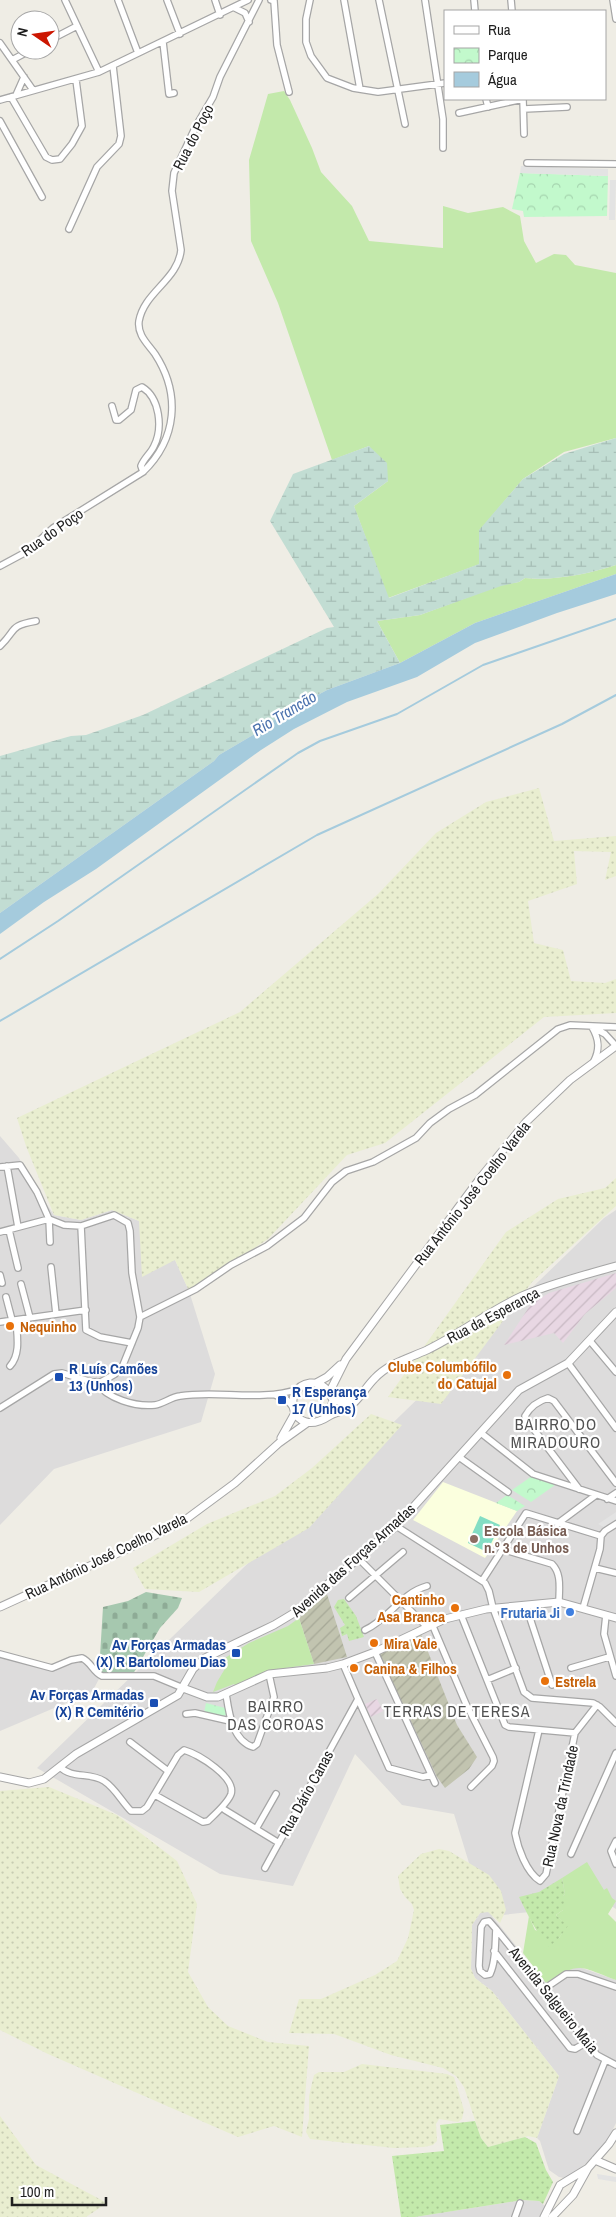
<svg xmlns="http://www.w3.org/2000/svg" width="616" height="2217" viewBox="0 0 616 2217" font-family="'Archivo Narrow',sans-serif">
	<defs>
		<pattern id="industrial-furrows" width="10" height="10" patternUnits="userSpaceOnUse" patternTransform="scale(1.25)"><rect width="10" height="10" fill="#e8d7e3"/><path d="M-1 1l2-2M0 10L10 0M9 11l2-2" fill="none" stroke="#c7b8c2"/></pattern>
		<pattern id="construction-furrows" width="10" height="10" patternUnits="userSpaceOnUse" patternTransform="scale(1.25)"><rect width="10" height="10" fill="#c2c4b0"/><path d="M-1 1l2-2M0 10L10 0M9 11l2-2" fill="none" stroke="#a6a897"/></pattern>
		<pattern id="farmland-dots" width="8" height="8" patternUnits="userSpaceOnUse" patternTransform="scale(1.25)"><rect width="8" height="8" fill="#e9eed0"/><path d="M2 2h.1M6 6h.1" fill="none" stroke="#c7ccb2" stroke-width="1.8" stroke-linecap="round"/></pattern>
		<pattern id="wetland-marsh" width="20" height="14" patternUnits="userSpaceOnUse" patternTransform="scale(1.25)"><rect width="20" height="14" fill="#c2ddd3"/><path d="M1 5h8M5 5V1M11 12h8M15 12V8" fill="none" stroke="#a6bdb5"/></pattern>
		<pattern id="cemetery-stones" width="16" height="16" patternUnits="userSpaceOnUse" patternTransform="scale(1.25)"><rect width="16" height="16" fill="#a6c8af"/><path d="M2 7V4a2 2 0 0 1 4 0v3zM10 15v-3a2 2 0 0 1 4 0v3z" fill="#8eab96"/></pattern>
		<pattern id="park-crowns" width="20" height="18" patternUnits="userSpaceOnUse" patternTransform="scale(1.25)"><rect width="20" height="18" fill="#c2f9cc"/><path d="M2 6a3 3 0 1 1 6 0M12 15a3 3 0 1 1 6 0" fill="none" stroke="#a6d5af"/></pattern>
		<pattern id="garden-dots" width="8" height="8" patternUnits="userSpaceOnUse" patternTransform="scale(1.25)"><rect width="8" height="8" fill="#c3e9ab"/><path d="M2 2h.1M6 6h.1" fill="none" stroke="#a7c793" stroke-width="1.8" stroke-linecap="round"/></pattern>
	</defs>
	<rect width="100%" height="100%" fill="#efede5"/>
	<!-- residential -->
	<path fill="#dddcdc" d="M0,1136l19,22 16,29 19,28 27,5 31,-10 27,11 36,39 14,31 26,83 -14,48 -147,47 -54,56z
		M616,1210v699l-8,-5 -116,12 53,66 24,-13 10,-2 37,13v143l-9,18 -9,11 -20,19 -14,7 -5,-1 -10,-7 -9,-29 -3,-3 22,-62 -67,-85 -17,-13 -4,-9 1,-44 8,-12 4,-1 -30,-98 -52,-9 -47,-51 -62,132 -73,-12 -183,-106 567,-550z
		M0,1658l50,11 25,-7 9,1 15,16 -7,13 -92,39z
		M523,2200l16,1 20,16h-144z"/>
	<!-- industrial -->
	<path fill="url(#industrial-furrows)" d="M616,1273v15l-31,26 -22,29 -9,-10 -50,12 27,-41 18,-11z
		M377,1699l6,12 -12,6 -6,-13z"/>
	<!-- education -->
	<path fill="#fbffde" d="M443,1482l74,29 -32,47 -72,-38z"/>
	<!-- construction -->
	<path fill="url(#construction-furrows)" d="M327,1594l20,63 -33,7 -15,-46z
		M421,1634l36,91 20,32 -8,12 -24,19 -8,-11 -58,-124z"/>
	<!-- farmland -->
	<path fill="url(#farmland-dots)" d="M539,788l15,53 62,-5v40l-11,4 6,-28 -37,-1 3,33 -49,17 6,42 29,7 8,31 34,2 11,-4v34l-72,4 -159,126 -38,12 -79,84 -79,52 -14,-31 -33,17 -3,-56 -27,-11 -31,10 -27,-5 -28,-69 -9,-28 223,-106 138,-118 58,-61 50,-31z
		M616,1178v28l-84,76 -91,122 -53,-7 118,-165 52,-33 47,-11z
		M371,1414l31,11 -93,103 -110,64 -54,-3 -12,-21 74,-44 68,-28 37,-28z
		M49,1787l68,28 60,46 20,43 -9,68 20,35 20,19 40,16 41,4 -7,91 -28,-11 -36,11 -190,-83 -48,-24v-239z
		M439,1849l10,2 40,24 12,16 5,19 -6,13 -12,-11 -8,1 -8,12 -1,44 4,9 17,13 67,85 -22,62 -9,-2 -40,11 -7,-9 -17,-51 -8,-11 -13,-8 -52,-13 -57,-21 -45,-1 10,-34h22l54,-24 22,-14 11,-23 6,-28 -2,-6 -7,-7 -5,-8 -2,-13 23,-22z
		M362,2064l85,10 7,3 10,33 -2,9 -4,3 -19,-3 -3,5 1,17 -4,4 -9,2 -30,1 -84,-9 -4,-7 3,-13v-23l5,-21 5,-3h25z
		M0,2116l36,49 71,38 -21,14h-86z"/>
	<!-- grass -->
	<path fill="#c3e9ab" d="M284,91l6,9 22,48 9,24 31,34 17,35 74,7v-42l25,7 35,-6 17,9 4,25 12,22 18,-9 12,1 9,10 41,8v165l-52,14 -41,27 -43,51v34l-92,34 -34,-92 34,-25 -19,-35 -37,14 -54,-157 -27,-62 -2,-81 19,-66z
		M616,565v9l-141,49 -75,40 -23,-42 43,-6 81,-30 18,-3 6,-4c29,3 63,-4 91,-13z
		M299,1618l15,46 -43,6 -36,16 -1,-2 -21,8 4,-10 9,-15 -1,-9 24,-15 39,-17z
		M587,1862l17,28 3,-2 5,10 4,3 -8,13 8,8v58c-38,-14 -35,-19 -70,3l-23,-30 6,-37 6,14 24,8 8,-12 -11,-11 7,-5v-14l2,-2 -3,-16z"/>
	<!-- wetland -->
	<path fill="url(#wetland-marsh)" d="M616,438v127c-28,9 -62,16 -91,13l-6,4 -18,4 -81,29 -43,6 23,42 -73,27 -48,26 -19,15 -41,24 -5,6 -214,152v-157l71,-20 15,-1 57,-20 184,-87 7,-1 -64,-106 23,-47 76,-28 18,17 1,18 -34,25 35,92 90,-34v-34l44,-51 41,-25z"/>
	<!-- cemetery -->
	<path fill="url(#cemetery-stones)" d="M146,1592l36,6 -4,10 -18,20 -27,46 -34,-2 4,-65 25,-6z"/>
	<!-- park -->
	<path fill="url(#park-crowns)" d="M520,173l88,3 -1,40 -83,1 -1,-6 -11,-2z
		M532,1476l23,9 -24,17 -19,-12z
		M507,1495l18,11 -8,5 -21,-8z
		M206,1703l19,5 1,7 -3,1 -19,-3z"/>
	<!-- garden -->
	<path fill="url(#garden-dots)" d="M344,1599l12,17 8,21 -15,4 -2,-7 -5,2 -2,-8 5,-3 -11,-18 4,-7z
		M562,1878l3,16 -2,2 4,8 -4,6 -7,5 12,11 -9,12 -10,9c-14,-16 -21,-32 -30,-50l20,-5z
		M475,2121l6,17 7,9 37,-10 11,6 10,27 7,12 -10,22 -4,-3 -16,-1 -108,17h-14l-9,-61 52,-5 -4,-26z"/>
	<!-- pitch -->
	<path fill="#83dec4" d="M480,1516l20,9 -13,27 -19,-9z"/>
	<!-- parking -->
	<path fill="#e3e3e3" d="M521,166l87,3v7l-88,-3z
		M610,180h6l-1,40h-6z
		M616,1512v7l-12,8 -6,-3z
		M597,2174l19,3v5l-18,-3z"/>
	<!-- water -->
	<path fill="#a5cbdd" d="M616,574v20l-59,19 -82,30 -58,34 -70,25 -53,27 -33,21 -165,119 -52,33 -44,32v-21l214,-152 5,-6 41,-24 19,-15 48,-26 73,-27 75,-40z"/>
	<g fill="none" stroke-linecap="round" stroke-linejoin="round">
		<!-- stream -->
		<path stroke="#a5cbdd" stroke-width="2" d="M0,959l58,-38 240,-168 22,-12 77,-27 86,-49 133,-46
			M0,1021l317,-186 245,-111 54,-29"/>
		<!-- minor casing -->
		<g stroke="#a6a6a6" stroke-width="8">
			<path id="minor" d="M65,0l34,72
				M118,0l20,53
				M167,0l13,34
				M215,0l5,15
				M271,0l3,1 3,44 12,47
				M310,0l-4,19v23l5,14 16,22 26,10 25,4 67,-9
				M344,0l16,89
				M379,0l26,124
				M425,0l18,119v29
				M474,0l1,11
				M511,0l1,11
				M613,0l3,19
				M235,8l10,5 4,9
				M50,40l27,-14
				M163,42l6,52 5,-1
				M0,43l33,47
				M12,60l19,-10
				M16,95l8,-18
				M11,97l35,60 6,3 8,-1 12,-15 10,-18 -6,-46
				M486,99l2,8
				M523,99l1,35
				M0,100l99,-28 149,-72
				M524,109l43,-2
				M459,113l64,-14
				M0,121l42,76
				M527,163l89,1
				M69,229l28,-62 22,-23 2,-8 -8,-70
				M112,406l4,14h3l12,-10 5,-20 6,-3c18,11 21,41 12,59 -3,7 -10,12 -13,20l2,6
				M0,566l28,-15 25,-23 90,-56c34,-33 38,-78 12,-118 -7,-10 -18,-19 -16,-33 5,-29 39,-41 42,-71l-9,-59 2,-18 22,-47 17,-29 7,-20 39,-77
				M0,646c17,-16 8,-20 36,-25
				M592,1027c7,12 8,22 2,34
				M594,1028l11,6 11,12
				M7,1166l11,61
				M0,1167l20,-2 17,27 12,27 1,23
				M81,1226l5,104 14,7 32,6
				M9,1230l9,38
				M0,1232l49,-13
				M51,1267l5,47
				M0,1275l2,8
				M21,1284l9,34
				M6,1297l6,23
				M140,1317l56,-28 35,-24 36,-19 37,-28 28,-36 14,-11 27,-9 43,-24 14,-15 19,-14 26,-14 83,-66 12,-4 46,2
				M0,1322l86,-12
				M590,1341l26,31
				M568,1363l48,65
				M10,1366c11,-12 7,-31 6,-46
				M96,1382c11,17 40,25 59,23 8,-1 16,-8 25,-9 39,-6 79,6 119,-7
				M275,1395l12,5 5,6
				M0,1408l54,-34 8,-1 30,9h9l14,-8 8,-9 15,-37 2,-11 -8,-44 -2,-42 -2,-8 -14,-8 -33,11 -17,-1 -15,-6
				M481,1433l52,41 83,27
				M459,1457l49,35
				M579,1489l-53,-70 -1,-3c5,-9 13,-15 23,-18l6,3 62,82
				M607,1499l9,-6
				M557,1524l39,-29
				M396,1526l89,57 4,8 4,17 31,84 8,6 61,5 7,4 16,16
				M502,1549l50,15c10,10 7,25 7,38
				M359,1559l67,67
				M595,1568l21,5
				M482,1581l44,-68 75,23
				M349,1598l54,-46
				M526,1606l26,79
				M583,1608l17,-59 1,-13 4,-5 11,-7
				M461,1615l44,110 4,2 66,6
				M606,1615l-2,19 12,42
				M432,1624l34,80 27,53 1,4 -2,5 -21,21
				M365,1630c24,-11 36,-37 62,-44
				M375,1652l60,131
				M0,1654l52,14 19,-8 11,-2c9,4 11,14 20,18h52l29,12
				M571,1668l38,-11
				M487,1680l29,-12
				M226,1694c3,19 6,46 27,53l4,-3 17,-47 -5,-23
				M358,1699l31,69 34,9 8,-2
				M186,1714l9,-1 35,8
				M539,1730l-24,103c3,15 11,39 25,48l6,-7 29,-141 22,-28
				M130,1742l38,29
				M60,1767c12,12 30,5 44,14 11,7 18,21 27,30h11l5,-4 31,-52 6,-5c14,4 52,27 47,44 -3,9 -16,20 -23,27l-5,1 -48,-27
				M225,1810l54,33
				M256,1829l20,-35
				M616,1841l-5,10 5,13
				M571,1854l45,-101
				M265,1868l93,-169 -15,-35
				M489,1921l7,8c-1,15 0,32 -6,45l-5,1 -5,-4 -1,-5 2,-39 3,-5z
				M496,1929l101,126 19,10
				M494,1951l76,97 5,1 12,-7
				M544,1989l22,-15h12l38,13
				M577,2131l28,-70
				M515,2217l5,-14"/>
		</g>
		<!-- tertiary casing -->
		<g stroke="#a6a6a6" stroke-width="9">
			<path id="tertiary" d="M316,1383l11,-6 13,-12
				M329,1393l17,-34 135,-182 45,-55 44,-42 46,-34
				M333,1400l14,3 7,-3
				M329,1416l4,-16c-5,-10 -10,-18 -23,-17 -30,4 -19,58 19,33 6,-4 14,-4 20,-9 10,-7 17,-20 25,-28 15,-16 33,-20 53,-29 33,-16 62,-39 95,-54 30,-13 63,-21 94,-30
				M281,1438l14,-25
				M0,1607l140,-64 45,-23 50,-37 44,-40 28,-20
				M183,1688l24,9h11l51,-23 58,-6 16,-4 32,-12 70,-33 41,-10 73,-7 57,16
				M0,1777l29,6 15,-4 32,-25 102,-59 15,-26 12,-11 69,-33 20,-12 102,-87 123,-136 49,-27 48,-51
				M595,2160l21,9
				M544,2217l16,-32 28,-17
				M552,2217l21,-22 15,-27 21,-24 7,-11"/>
		</g>
		<!-- minor -->
		<use href="#minor" stroke="#fff" stroke-width="5.5"/>
		<!-- tertiary -->
		<use href="#tertiary" stroke="#fff" stroke-width="7"/>
	</g>
	<!-- markers -->
	<g fill="#e8710a" stroke="#fff" stroke-width="2">
		<circle cx="10" cy="1326" r="5"/>
		<circle cx="507" cy="1375" r="5"/>
		<circle cx="455" cy="1608" r="5"/>
		<circle cx="374" cy="1643" r="5"/>
		<circle cx="354" cy="1668" r="5"/>
		<circle cx="545" cy="1681" r="5"/>
	</g>
	<g fill="#1a4fb4" stroke="#fff" stroke-width="2">
		<rect x="54" y="1372" width="10" height="10" rx="2.5"/>
		<rect x="277" y="1395" width="10" height="10" rx="2.5"/>
		<rect x="231" y="1648" width="10" height="10" rx="2.5"/>
		<rect x="149" y="1698" width="10" height="10" rx="2.5"/>
	</g>
	<circle fill="#8d6e63" stroke="#fff" stroke-width="2" cx="474" cy="1539" r="5"/>
	<circle fill="#3f7fe0" stroke="#fff" stroke-width="2" cx="570" cy="1612" r="5"/>
	<g text-anchor="middle" dominant-baseline="central" stroke-width="4.5" stroke-linejoin="round" paint-order="stroke">
		<!-- street labels -->
		<g font-size="15" fill="#1f1f1f" stroke="#fff">
			<text transform="translate(193 137) rotate(-63)">Rua do Poço</text>
			<text transform="translate(52 532) rotate(-35)">Rua do Poço</text>
			<text transform="translate(472 1193) rotate(-52)">Rua António José Coelho Varela</text>
			<text transform="translate(493 1315) rotate(-28)">Rua da Esperança</text>
			<text transform="translate(106 1556) rotate(-26)">Rua António José Coelho Varela</text>
			<text transform="translate(353 1560) rotate(-42)">Avenida das Forças Armadas</text>
			<text transform="translate(306 1793) rotate(-61)">Rua Dário Canas</text>
			<text transform="translate(560 1806) rotate(-78)">Rua Nova da Trindade</text>
			<text transform="translate(554 2000) rotate(51)">Avenida Salgueiro Maia</text>
		</g>
		<!-- food labels -->
		<g font-size="15" font-weight="bold" fill="#c56008" stroke="#fff" text-anchor="start">
			<text x="20" y="1326">Nequinho</text>
			<text x="497" y="1366" text-anchor="end">Clube Columbófilo<tspan x="497" dy="17">do Catujal</tspan></text>
			<text x="445" y="1599" text-anchor="end">Cantinho<tspan x="445" dy="17">Asa Branca</tspan></text>
			<text x="384" y="1643">Mira Vale</text>
			<text x="364" y="1668">Canina &amp; Filhos</text>
			<text x="555" y="1681">Estrela</text>
		</g>
		<!-- transit labels -->
		<g font-size="15" font-weight="bold" fill="#164399" stroke="#fff" text-anchor="start">
			<text x="69" y="1368">R Luís Camões<tspan x="69" dy="17">13 (Unhos)</tspan></text>
			<text x="292" y="1391">R Esperança<tspan x="292" dy="17">17 (Unhos)</tspan></text>
			<text x="226" y="1644" text-anchor="end">Av Forças Armadas<tspan x="226" dy="17">(X) R Bartolomeu Dias</tspan></text>
			<text x="144" y="1694" text-anchor="end">Av Forças Armadas<tspan x="144" dy="17">(X) R Cemitério</tspan></text>
		</g>
		<!-- education labels -->
		<g font-size="15" font-weight="bold" fill="#785e54" stroke="#fff" text-anchor="start">
			<text x="484" y="1530">Escola Básica<tspan x="484" dy="17">n.º 3 de Unhos</tspan></text>
		</g>
		<!-- shop labels -->
		<g font-size="15" font-weight="bold" fill="#366cbe" stroke="#fff" text-anchor="end">
			<text x="560" y="1612">Frutaria Ji</text>
		</g>
		<!-- water labels -->
		<g font-size="16" font-style="italic" fill="#4b72ae" stroke="#fff">
			<text transform="translate(284 713) rotate(-31)">Rio Trancão</text>
		</g>
		<!-- neighbourhood labels -->
		<g font-size="16" letter-spacing="1" fill="#525252" stroke="#fff">
			<text x="556" y="1424">BAIRRO DO<tspan x="556" dy="18">MIRADOURO</tspan></text>
			<text x="276" y="1706">BAIRRO<tspan x="276" dy="18">DAS COROAS</tspan></text>
			<text x="457" y="1711">TERRAS DE TERESA</text>
		</g>
	</g>
	<!-- legend -->
	<rect x="444" y="10" width="162" height="90" fill="#ffffff" stroke="#a5a5a5"/>
	<rect x="454" y="26" width="25" height="8" fill="#ffffff" stroke="#a5a5a5"/>
	<text x="488" y="35" font-size="15" fill="#1f1f1f">Rua</text>
	<rect x="454" y="48" width="25" height="15" fill="url(#park-crowns)" stroke="#a5a5a5"/>
	<text x="488" y="60" font-size="15" fill="#1f1f1f">Parque</text>
	<rect x="454" y="72" width="25" height="15" fill="#a5cbdd" stroke="#a5a5a5"/>
	<text x="488" y="85" font-size="15" fill="#1f1f1f">Água</text>
	<!-- north arrow -->
	<g transform="translate(35 35) rotate(283)"><circle r="24" fill="#ffffff" stroke="#a5a5a5"/>
	<path d="M0-4L9 19L0 12L-9 19Z" fill="#cc1601"/>
	<text y="-8" font-size="14" font-weight="bold" text-anchor="middle" fill="#1f1f1f">N</text>
	</g>
	<!-- scale -->
	<path d="M12 2197v8h94v-8" fill="none" stroke="#1f1f1f" stroke-width="2.5"/>
	<text x="20" y="2197" font-size="15" fill="#1f1f1f" stroke="#ffffff" stroke-width="4" paint-order="stroke">100 m</text>
</svg>
